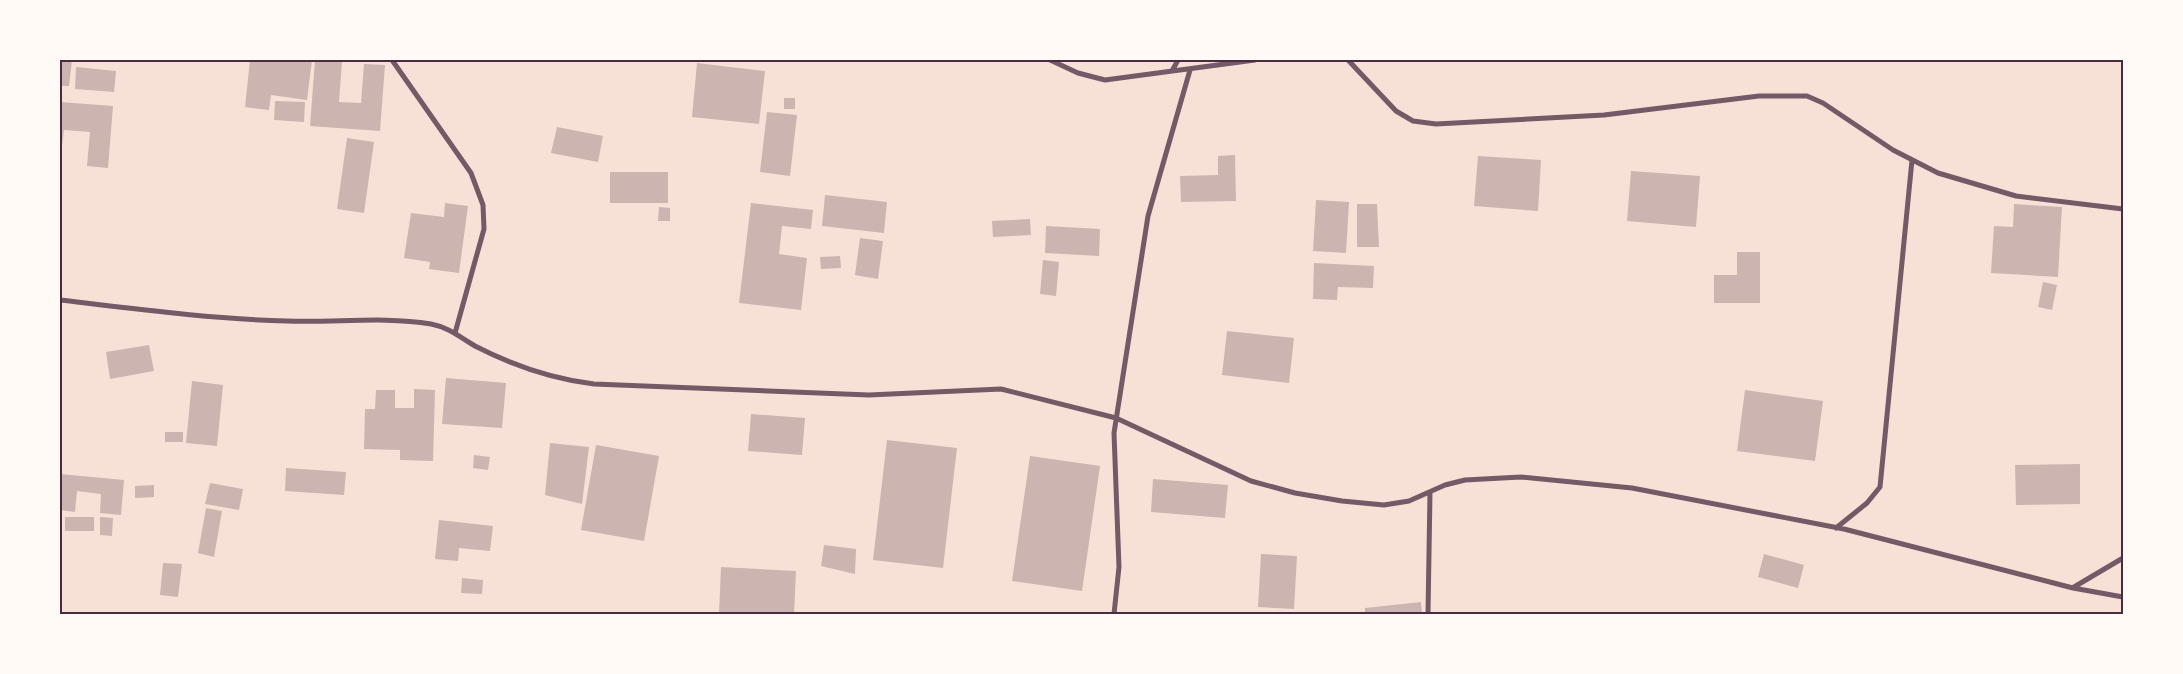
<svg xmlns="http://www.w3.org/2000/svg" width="2183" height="674" viewBox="0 0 2183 674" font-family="'Archivo Narrow',sans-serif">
	<rect width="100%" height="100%" fill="#f7e1d7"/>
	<!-- building -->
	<path fill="#ccb4b1" d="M60,60h12l-3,26h-9z
		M250,60h62l-5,40 -36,-5 -2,15 -24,-3z
		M315,60l27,2 -3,40 22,1 3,-39 21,1 -5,66 -70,-5z
		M697,63l68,8 -6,53 -67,-7z
		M76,67l40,4 -2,21 -39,-3z
		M784,98h11v11h-11z
		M275,101l30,1 -1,20 -30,-2z
		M60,102l53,4 -5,62 -21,-2 3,-34 -26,-2 -4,31z
		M767,112l30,3 -7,61 -30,-4z
		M557,127l46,9 -5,26 -47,-9z
		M347,138l27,4 -10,71 -27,-4z
		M1235,155l1,46 -55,1 -1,-26 38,-1v-19z
		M1478,156l63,4 -3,51 -64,-5z
		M1631,171l69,5 -4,51 -69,-6z
		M610,172h58v31h-58z
		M825,195l62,7 -3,31 -62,-7z
		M1316,200l33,2 -3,51 -33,-2z
		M445,203l23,3 -9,67 -30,-4 1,-7 -26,-4 7,-45 33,4z
		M751,203l62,7 -2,19 -29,-3 -3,28 28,4 -6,52 -62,-7z
		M1357,204h20l2,43h-22z
		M2014,204l48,3 -4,70 -67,-4 3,-47 19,1z
		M659,207l11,1v13h-12z
		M1030,219l1,16 -38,2 -1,-16z
		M1046,226l54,3 -1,27 -54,-3z
		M860,238l23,3 -5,38 -23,-4z
		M1737,252h23v51h-46v-28h23z
		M840,256l1,12 -20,1 -1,-12z
		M1043,260l16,2 -3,34 -16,-2z
		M1314,263l60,3 -1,22 -35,-1 -1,13 -24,-1z
		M2043,282l14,3 -5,25 -14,-3z
		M1227,331l67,7 -5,45 -67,-8z
		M149,345l5,26 -44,8 -4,-27z
		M446,378l60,5 -4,45 -60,-4z
		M192,381l31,4 -6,61 -31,-3z
		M414,389l21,1 -2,71 -33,-1v-10l-36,-1 1,-40h10l1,-19h19v18h19z
		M1745,390l78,11 -8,60 -78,-10z
		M751,414l54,4 -3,37 -54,-4z
		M165,432h18v10h-18z
		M887,440l70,8 -14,120 -70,-8z
		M550,443l39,4 -7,57 -37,-9z
		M596,445l63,11 -15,85 -63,-11z
		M474,455l16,2 -2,13 -15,-2z
		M1030,456l70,10 -18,125 -70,-10z
		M2080,464v40l-64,1 -1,-40z
		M286,468l60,4 -2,23 -59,-4z
		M60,474l64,6 -3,35 -21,-2 1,-19 -24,-3 -2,21 -15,-2z
		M1153,479l75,6 -3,33 -74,-6z
		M210,483l33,6 -4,21 -34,-6z
		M154,485v12l-19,1v-12z
		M206,508l16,3 -8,46 -16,-4z
		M65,517h29v14h-29z
		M100,517l13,1 -1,18 -12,-1z
		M439,520l54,6 -3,25 -31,-3 -1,13 -23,-2z
		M824,545l32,4 -1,25 -34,-8z
		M1261,554l36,2 -3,53 -36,-2z
		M1764,554l40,11 -6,23 -40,-11z
		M163,563l19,1 -4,33 -18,-2z
		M721,567l75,4 -2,43h-75z
		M462,578l21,2 -1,14 -21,-1z
		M1421,602l1,12h-57v-6z"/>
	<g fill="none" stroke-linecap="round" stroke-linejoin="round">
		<!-- minor -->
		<path stroke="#755966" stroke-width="5" d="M392,60l79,113 12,32 1,24 -29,104
			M1050,60l28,13 27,7 150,-20
			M1348,60l48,51 17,10 23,3 168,-9 155,-19h48l16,7 70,47 45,23 78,23 107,13
			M1172,71l6,-11
			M60,300c76,9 151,19 227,21 48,2 96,-5 144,3 17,3 30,14 44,22 37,19 78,33 119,38l275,11 132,-6 115,29 135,63 44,12 47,8 42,4 25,-4 36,-16 20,-5 56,-3 111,11 212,41 229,59 50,9
			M1836,528l31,-25 13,-16 32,-327
			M2074,587l49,-29
			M1114,614l5,-47 -5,-134 34,-217 42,-146
			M1428,614l2,-122"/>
	</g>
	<!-- border -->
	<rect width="2183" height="674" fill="none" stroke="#fffaf5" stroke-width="122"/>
	<rect x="61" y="61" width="2061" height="552" fill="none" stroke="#4a2c40" stroke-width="2"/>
</svg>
